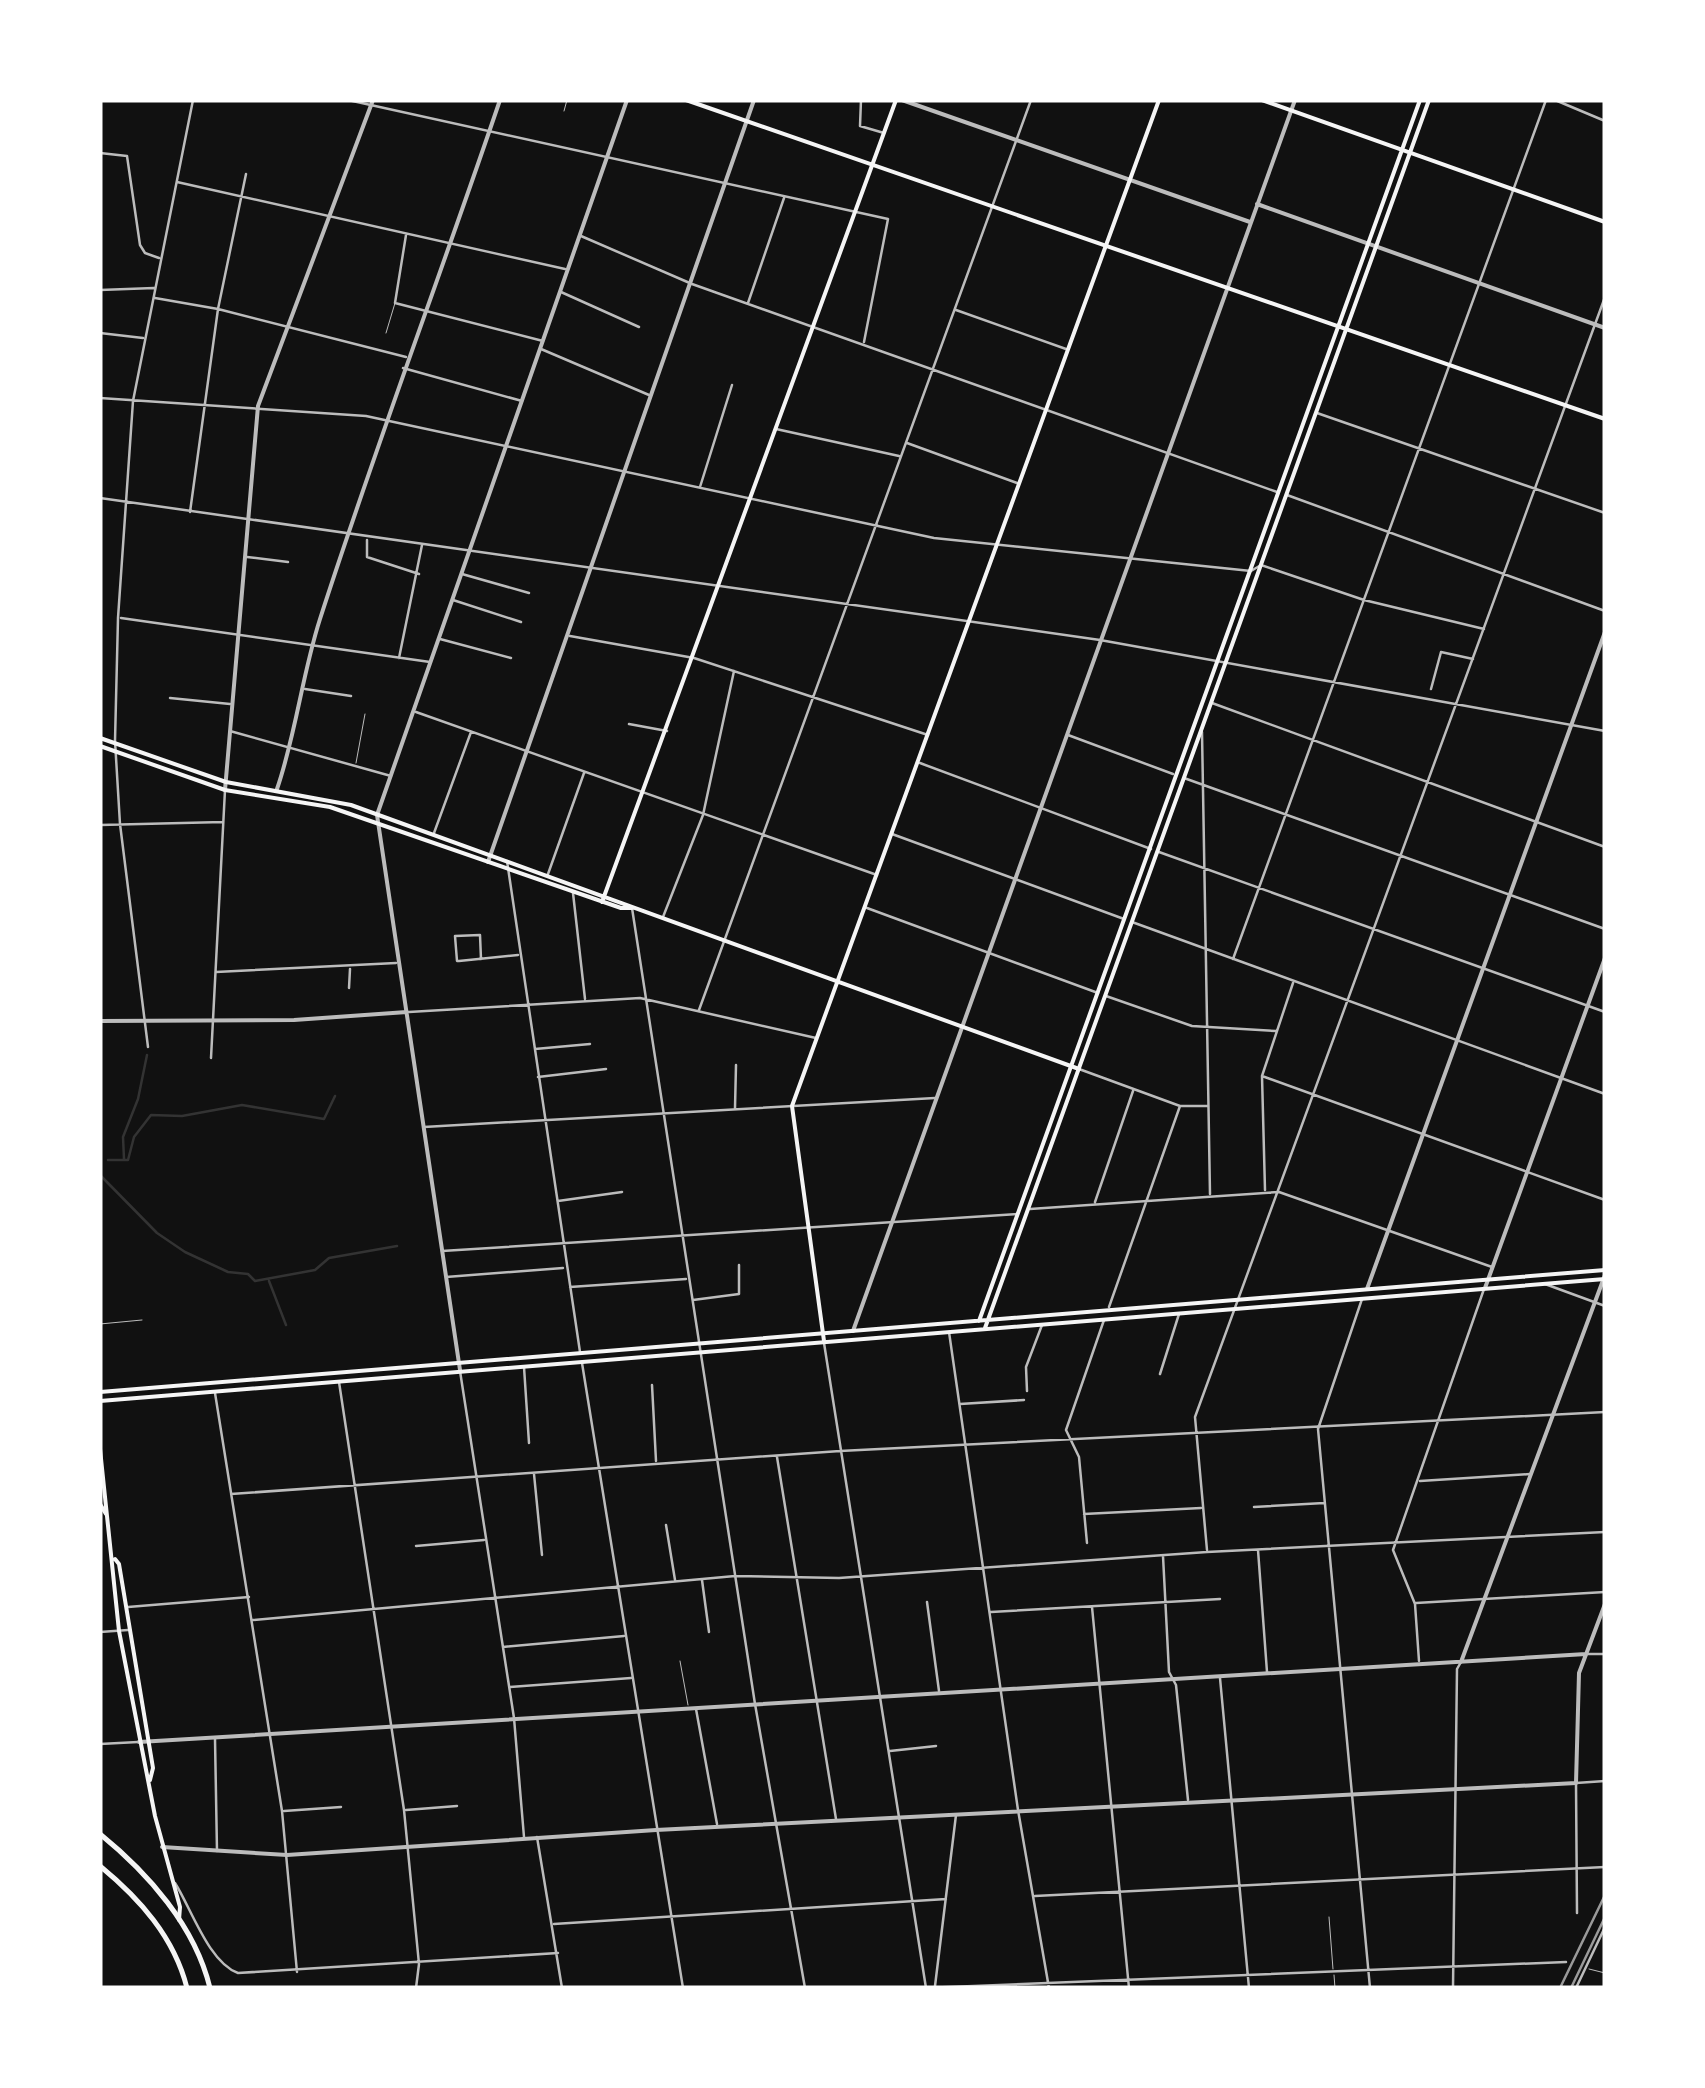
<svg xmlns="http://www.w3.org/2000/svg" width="1705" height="2088" viewBox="0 0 1705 2088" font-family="Raleway,sans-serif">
	<rect width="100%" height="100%" fill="#111"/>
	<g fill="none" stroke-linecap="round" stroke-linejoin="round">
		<!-- stream -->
		<path stroke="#333" stroke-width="2.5" d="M124,1159l-1,-22 15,-38 9,-44
			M108,1160h20l6,-23 17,-22 31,1 60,-11 82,14 11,-23
			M101,1176l56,57 28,19 43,20 20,2 7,7 60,-11 14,-12 68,-12
			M269,1281l17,44"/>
		<!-- service -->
		<path stroke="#bcbcbc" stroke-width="1" d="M564,111l3,-11
			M386,333l9,-30
			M356,763l9,-49
			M100,1324l42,-4
			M680,1661l8,44
			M1329,1917l4,52
			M1589,1969l16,4
			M1334,1975l1,13"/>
		<!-- minor -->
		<path stroke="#bcbcbc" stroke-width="2.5" d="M348,100l540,119 -24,123
			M861,100l-1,26 24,7
			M1555,100l50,21
			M100,153l27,3 13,89 5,8 14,5
			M177,182l388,87
			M406,235l-11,68 148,38
			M581,236l111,48 585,208
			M100,290l54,-2
			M561,292l78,35
			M155,298l63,11 188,48
			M748,303l36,-105
			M956,310l110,39
			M100,333l43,5
			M541,349l108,46
			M403,368l119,33
			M100,398l266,18 568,122 317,33 10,-6 103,35 120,29
			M1317,413l288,100
			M776,429l123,27
			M907,443l110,40
			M700,487l32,-102
			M1287,495l318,116
			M100,498l1000,142 505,91
			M190,512l28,-203 28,-135
			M367,540v17l52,17
			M247,557l41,5
			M462,574l67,19
			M453,600l68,22
			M121,618l309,44
			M570,636l124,22 234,77
			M440,639l71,19
			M399,658l23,-113
			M305,689l46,7
			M1431,689l10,-37 32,7
			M170,698l60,6
			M1212,703l393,144
			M416,712l461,163
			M629,724l38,7
			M230,731l161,45
			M1202,732l8,462
			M1068,735l105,39
			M920,763l231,86
			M1184,778l421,151
			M100,825l123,-3
			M434,833l37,-101
			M892,834l232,85
			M1159,852l446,160
			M507,861l73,491
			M548,874l36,-101
			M573,893l12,106
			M632,908l123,796 50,284
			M867,908l231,85
			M663,917l40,-102 31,-144
			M1132,922l473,172
			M481,959l-1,-24 -25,1 2,25h2l59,-6
			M1233,959l313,-859
			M216,972l180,-9
			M349,988l1,-19
			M1106,996l86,30 84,5
			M699,1010l332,-910
			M409,1012l231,-14 176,40
			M148,1047l-28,-223 -5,-83 3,-123 15,-217 60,-301
			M535,1049l55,-5
			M211,1058l14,-268
			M1079,1069l101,37h28
			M1262,1076l343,124
			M538,1077l68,-8
			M735,1108l1,-43
			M424,1127l511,-29
			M1265,1190l-3,-114 31,-93
			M558,1201l64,-9
			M1095,1202l38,-111
			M1030,1209l249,-17 213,75
			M442,1251l576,-37
			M446,1277l117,-9
			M1545,1284l60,22
			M570,1287l116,-8
			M1362,1299l-44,130 52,559
			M693,1300l46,-6v-29
			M1109,1307l71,-201
			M949,1332l69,478 31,178
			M824,1343l102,645
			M582,1363l101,625
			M524,1367l5,76
			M460,1371l54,347 10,119
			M1160,1374l19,-60
			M339,1382l65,428 15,154 -3,24
			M652,1385l4,76
			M1027,1391l-1,-24 16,-42
			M215,1393l67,418 15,161
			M960,1404l64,-4
			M777,1457l59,362
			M534,1474l8,81
			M1420,1481l110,-7
			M231,1494l609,-43 765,-39
			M1254,1507l70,-4
			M1084,1514l117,-6
			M666,1525l9,55
			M1087,1543l-8,-86 -13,-27 38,-110
			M416,1546l68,-6
			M1207,1550l-12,-133 410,-1120
			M1258,1550l9,122
			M1163,1556l6,116 7,13 12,115
			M702,1580l7,52
			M927,1602l12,89
			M1416,1603l189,-11
			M128,1607l121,-10
			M1092,1607l37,381
			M991,1612l229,-13
			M253,1620l482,-44 104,2 368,-26 398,-20
			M100,1632l28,-2
			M503,1647l121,-11
			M1587,1654h18
			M1419,1661l-4,-57 -22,-54 91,-261
			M1220,1678l29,310
			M510,1687l121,-9
			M696,1709l21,115
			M215,1739l2,112
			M100,1744l38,-2
			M890,1751l46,-5
			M406,1810l51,-4
			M284,1811l57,-4
			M537,1837l25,151
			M175,1883c16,25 34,80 63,90l320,-20
			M1035,1896l570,-29
			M1577,1913l-1,-130 29,-2
			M554,1924l392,-25
			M935,1986l21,-171
			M923,1988l643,-26
			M1453,1988l4,-319 4,-7
			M1576,1988l29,-61"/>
		<!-- tertiary -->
		<path stroke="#bcbcbc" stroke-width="4" d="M902,100l348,122
			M1257,204l348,124
			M277,789c19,-55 25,-114 43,-170 56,-174 121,-345 180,-519
			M225,790l33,-384 115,-306
			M488,862l266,-762
			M100,1021l194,-1 113,-8
			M1485,1288l120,-330
			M1367,1289l238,-657
			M853,1331l442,-1231
			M460,1370l-83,-555 250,-715
			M1461,1662l144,-387
			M139,1742l1447,-88
			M162,1847l125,8 369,-25 920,-47 3,-110 26,-69"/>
		<!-- secondary -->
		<path stroke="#f5f5f5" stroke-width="4" d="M100,738l126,44 125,23 728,264
			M100,746l125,44 105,17 291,101h11
			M602,902l294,-802
			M824,1341l-32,-235 367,-1006
			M100,1449l19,182 36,185 25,91 -1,13
			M100,1504l6,10
			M115,1559l4,5 34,204 -3,12"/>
		<!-- primary -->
		<path stroke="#f5f5f5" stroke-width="4" d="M686,100l919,319
			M1262,100l343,122
			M979,1321l441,-1221
			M985,1328l444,-1228
			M100,1392l1505,-122
			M100,1401l1505,-122"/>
		<!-- trunk -->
		<path stroke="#f5f5f5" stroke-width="5" d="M100,1834c48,39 95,92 110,154
			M100,1866c40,33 74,71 87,122"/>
		<!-- tram -->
		<path stroke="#9a9a9a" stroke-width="2.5" d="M1560,1988l45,-93"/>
		<!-- rail -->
		<path stroke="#9a9a9a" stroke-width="2.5" d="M1571,1988l34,-71"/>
	</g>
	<!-- border -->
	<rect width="1705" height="2088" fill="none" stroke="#ffffff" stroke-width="205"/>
</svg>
